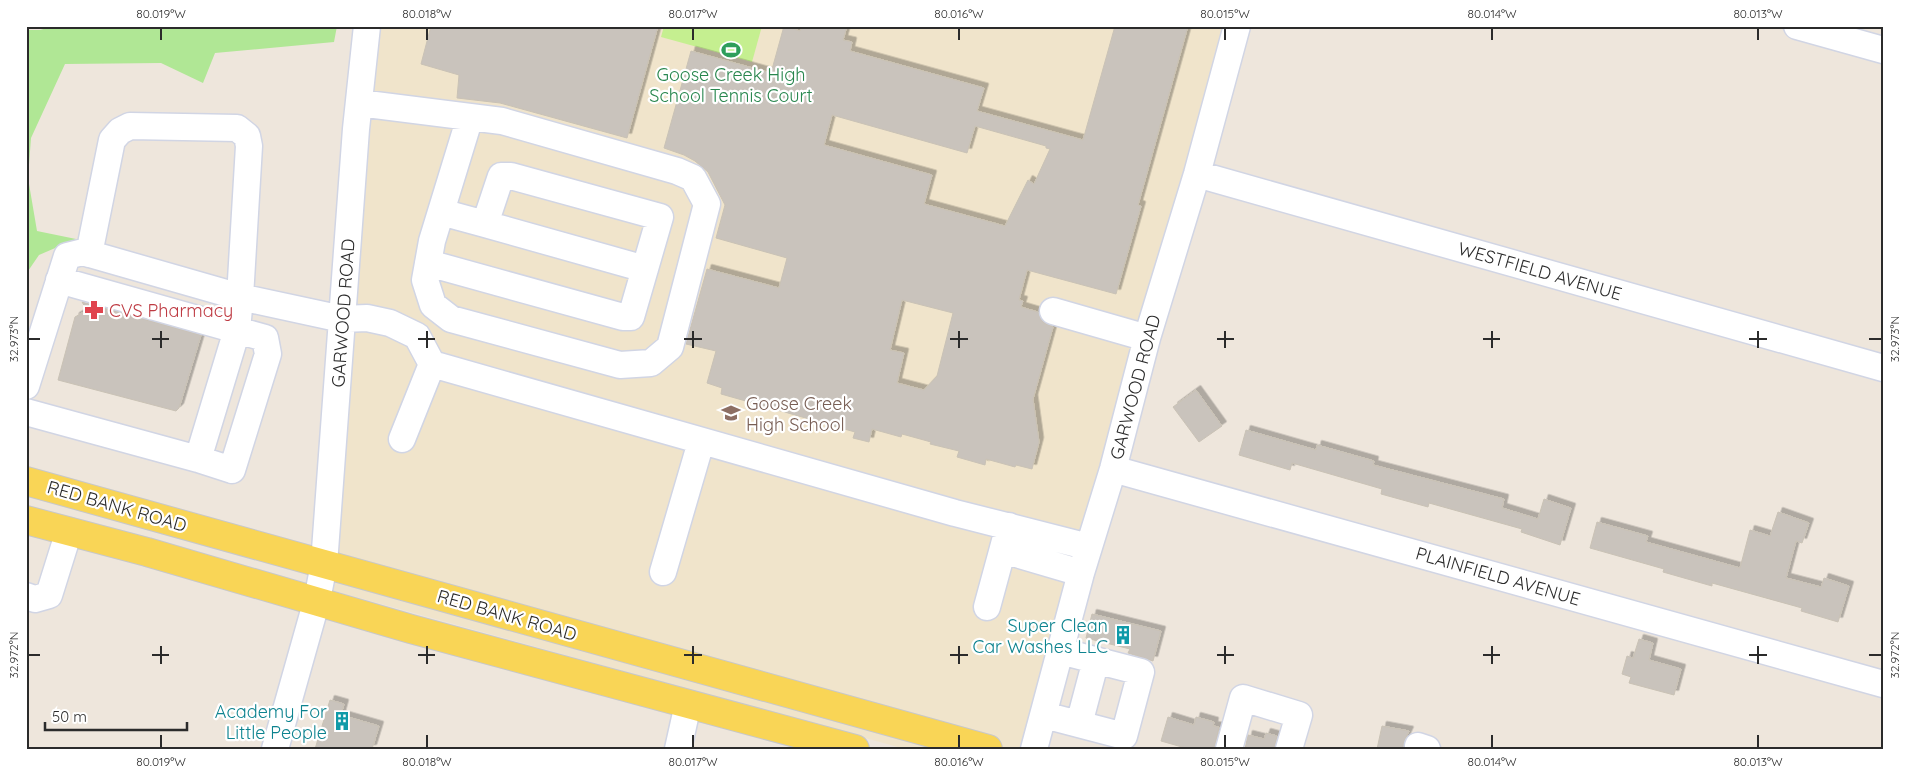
<svg xmlns="http://www.w3.org/2000/svg" width="1909" height="775" viewBox="0 0 1909 775" font-family="Quicksand,sans-serif">
	<defs>
		<filter id="shadow"><feDropShadow dx="4.5" dy="-4.5" stdDeviation="0" flood-color="#0004"/></filter>
	</defs>
	<rect width="100%" height="100%" fill="#eee6dc"/>
	<!-- education -->
	<path fill="#f0e4cb" d="M367,26h870l-202,723h-130l-585,-162z"/>
	<!-- green -->
	<path fill="#b0e795" d="M54,26h283l-3,16 -119,11 -12,30 -42,-20 -96,1 -34,74 -3,40 9,53 39,8 -37,16 -13,19v-244h14z"/>
	<!-- pitch -->
	<path fill="#c5ef90" d="M664,26h98l-10,36 -91,-25z"/>
	<!-- building -->
	<path fill="#c9c3bc" stroke="#c9c2b5" fill-rule="evenodd" filter="url(#shadow)" d="M431,26h227l-31,112 -127,-35 -43,-5 2,-23 -38,-11z
		M784,26l16,5 2,-5h45l-4,14 9,2 -2,9 134,37 -7,23 106,29 32,-114h73l-50,179 3,1 -25,88 -89,-24 -8,30 4,1 -2,6 17,5 5,10 10,5 -20,72 6,43 -7,27 -16,-4 -1,2 -29,-8 -1,6 -28,-8 2,-6 -29,-7 1,-2 -29,-8 -1,3 -29,-8 -3,13 -16,-4 2,-6 -134,-38 1,-6 -15,-5 9,-32 -30,-7 21,-75 72,19 8,-30 -71,-20 9,-33 -17,-33 -13,-11 -11,-6 -20,-7 27,-97 80,22zM832,115l135,38 8,-27 71,20v2l4,1 -16,35 -6,-4 -23,46 -81,-22 8,-29 -108,-30zM902,300l51,13 -16,63 -13,14 -27,-7 7,-30 -14,-3z
		M82,302l119,33 -22,73 -3,3 -118,-31 17,-63 12,-7z
		M1196,390l26,36 -23,16 -26,-35z
		M1246,430l70,20 1,-5 57,16 -1,4 131,34 -2,9 36,11 6,-20 27,9 -11,37 -39,-13 1,-3 -93,-26 -1,4 -47,-13 1,-5 -90,-26 -2,7 -51,-15z
		M1778,512l31,11 -7,20 -6,-2 -10,37 35,9 3,-9 25,8 -11,36 -37,-11 1,-3 -90,-25v3l-49,-14 1,-3 -74,-21 7,-26 51,14 -2,6 94,26 10,-38 20,6z
		M1092,614l69,17 -8,30 -25,-8 2,-4 -44,-11z
		M1639,639l14,4 -4,17 32,9 -7,26 -45,-12 2,-6 -9,-3 5,-18 6,2z
		M330,700l14,4 -3,11 38,11 -7,23h-57z
		M1168,717l26,8 2,-8 18,5 -1,4 6,1 -5,22h-25l-28,-8z
		M1382,726l27,5 -5,11 -1,7h-26z
		M1266,733l11,3 -3,13h-29l3,-14 16,4z"/>
	<g fill="none" stroke-linecap="round" stroke-linejoin="round">
		<!-- minor casing -->
		<g stroke="#d1d5e4" stroke-width="29">
			<path id="minor" d="M1797,26l86,24
				M359,103l143,18 175,50 16,7 14,26 -37,143 -19,16 -31,2 -169,-46 -18,-14 -8,-25 7,-39 38,-124
				M1197,174l686,194
				M441,212l44,12
				M428,263l195,54h8l29,-100 -149,-41h-10l-16,48 160,45
				M59,280l206,58 3,16 -36,116 -34,-11
				M1053,311l94,27
				M26,386l41,-130 16,-4 157,45 9,-151 -2,-10 -10,-8 -107,-2 -10,5 -8,9 -23,114
				M26,412l172,47 39,-129 3,-33 102,22 25,-1 23,5 27,13 15,28 523,149 134,34
				M402,439l30,-75
				M1113,469l770,215
				M1003,550l78,23
				M663,572l38,-130
				M26,596l9,3 14,-4 20,-64
				M987,607l22,-81
				M1044,715l80,21 17,-64 -81,-21
				M1079,724l17,-64
				M1418,746l9,3
				M275,749l42,-149 7,-36 32,-435 11,-103
				M678,749l10,-45
				M1034,749l47,-176 32,-104 34,-131 50,-164 40,-148
				M1229,749l14,-51 56,17 -10,34"/>
		</g>
		<!-- major casing -->
		<g stroke="#c8c8c8" stroke-width="30">
			<path id="major" d="M26,481l962,268
				M26,520l121,32 264,77 444,120"/>
		</g>
		<!-- minor -->
		<use href="#minor" stroke="#fff" stroke-width="26"/>
		<!-- major -->
		<use href="#major" stroke="#f9d556" stroke-width="28"/>
	</g>
	<!-- ticks -->
	<path fill="none" stroke="#2b2b2b" stroke-width="2" d="M161,28v12M427,28v12M693,28v12M959,28v12M1225,28v12M1492,28v12M1758,28v12M161,331v17M427,331v17M693,331v17M959,331v17M1225,331v17M1492,331v17M1758,331v17M28,339h12M152,339h17M418,339h17M684,339h18M950,339h18M1217,339h17M1483,339h17M1749,339h18M1869,339h13M161,646v18M427,646v18M693,646v18M959,646v18M1225,646v18M1492,646v18M1758,646v18M28,655h12M152,655h17M418,655h17M684,655h18M950,655h18M1217,655h17M1483,655h17M1749,655h18M1869,655h13M161,735v13M427,735v13M693,735v13M959,735v13M1225,735v13M1492,735v13M1758,735v13"/>
	<!-- icons -->
	<defs>
		<g id="stadium-bare" transform="scale(1.5)"><path d="M0-5a6.5 5 0 1 0 0 10a6.5 5 0 1 0 0-10ZM-3.5-1.8h7v3.6h-7Z" fill="#2e9e5b" stroke="#fff" stroke-width="2.5" paint-order="stroke"/></g>
		<g id="pharmacy-bare" transform="scale(1.5)"><path d="M-2-6h4v4h4v4h-4v4h-4v-4h-4v-4h4Z" fill="#e0444e" stroke="#fff" stroke-width="2.5" paint-order="stroke"/></g>
		<g id="school-bare" transform="scale(1.5)"><path d="M0-5L7-2L0 1L-7-2ZM-4 1L0 2.5L4 1V4Q0 6-4 4Z" fill="#8d6e63" stroke="#fff" stroke-width="2.5" paint-order="stroke"/></g>
		<g id="building-bare" transform="scale(1.5)"><path d="M-4-6H4V6H1V3H-1V6H-4ZM-2.5-4.3h1.7v1.8h-1.7ZM.8-4.3h1.7v1.8H.8ZM-2.5-1h1.7V.8h-1.7ZM.8-1h1.7V.8H.8Z" fill="#0f9aa8" stroke="#fff" stroke-width="2.5" paint-order="stroke"/></g>
	</defs>
	<g fill-rule="evenodd">
		<use href="#stadium-bare" x="731" y="50"/>
		<use href="#pharmacy-bare" x="94" y="310"/>
		<use href="#school-bare" x="731" y="413"/>
		<use href="#building-bare" x="1123" y="635"/>
		<use href="#building-bare" x="342" y="721"/>
	</g>
	<g text-anchor="middle" dominant-baseline="central" stroke-width="4.5" stroke-linejoin="round" paint-order="stroke">
		<!-- leisure labels -->
		<g font-size="18" fill="#27864d" stroke="#fff">
			<text x="731" y="74">Goose Creek High<tspan x="731" dy="21">School Tennis Court</tspan></text>
		</g>
		<!-- street labels -->
		<g font-size="18" fill="#2b2b2b" stroke="#fff">
			<text transform="translate(1540 271) rotate(16)">WESTFIELD AVENUE</text>
			<text transform="translate(343 313) rotate(-86)">GARWOOD ROAD</text>
			<text transform="translate(1135 387) rotate(-75)">GARWOOD ROAD</text>
			<text transform="translate(117 506) rotate(16)">RED BANK ROAD</text>
			<text transform="translate(1498 576) rotate(16)">PLAINFIELD AVENUE</text>
			<text transform="translate(507 615) rotate(16)">RED BANK ROAD</text>
		</g>
		<!-- health labels -->
		<g font-size="18" fill="#be3a42" stroke="#fff" text-anchor="start">
			<text x="109" y="310">CVS Pharmacy</text>
		</g>
		<!-- education labels -->
		<g font-size="18" fill="#785e54" stroke="#fff" text-anchor="start">
			<text x="746" y="403">Goose Creek<tspan x="746" dy="21">High School</tspan></text>
		</g>
		<!-- culture labels -->
		<g font-size="18" fill="#0d838f" stroke="#fff" text-anchor="end">
			<text x="1108" y="625">Super Clean<tspan x="1108" dy="21">Car Washes LLC</tspan></text>
			<text x="327" y="711">Academy For<tspan x="327" dy="21">Little People</tspan></text>
		</g>
	</g>
	<!-- border -->
	<rect width="1909" height="775" fill="none" stroke="#ffffff" stroke-width="55"/>
	<!-- scale -->
	<path d="M45 722v8h142v-8" fill="none" stroke="#2b2b2b" stroke-width="2.5"/>
	<text x="52" y="722" font-size="15" fill="#2b2b2b" stroke="#ffffff" stroke-width="4" paint-order="stroke">50 m</text>
	<rect x="28" y="28" width="1854" height="720" fill="none" stroke="#2b2b2b" stroke-width="2"/>
	<g font-size="12" text-anchor="middle" fill="#2b2b2b">
		<text x="161" y="18">80.019°W</text>
		<text x="427" y="18">80.018°W</text>
		<text x="693" y="18">80.017°W</text>
		<text x="959" y="18">80.016°W</text>
		<text x="1225" y="18">80.015°W</text>
		<text x="1492" y="18">80.014°W</text>
		<text x="1758" y="18">80.013°W</text>
		<text transform="translate(14 339) rotate(-90)" y="4">32.973°N</text>
		<text transform="translate(1895 339) rotate(-90)" y="4">32.973°N</text>
		<text transform="translate(14 655) rotate(-90)" y="4">32.972°N</text>
		<text transform="translate(1895 655) rotate(-90)" y="4">32.972°N</text>
		<text x="161" y="766">80.019°W</text>
		<text x="427" y="766">80.018°W</text>
		<text x="693" y="766">80.017°W</text>
		<text x="959" y="766">80.016°W</text>
		<text x="1225" y="766">80.015°W</text>
		<text x="1492" y="766">80.014°W</text>
		<text x="1758" y="766">80.013°W</text>
	</g>
</svg>
